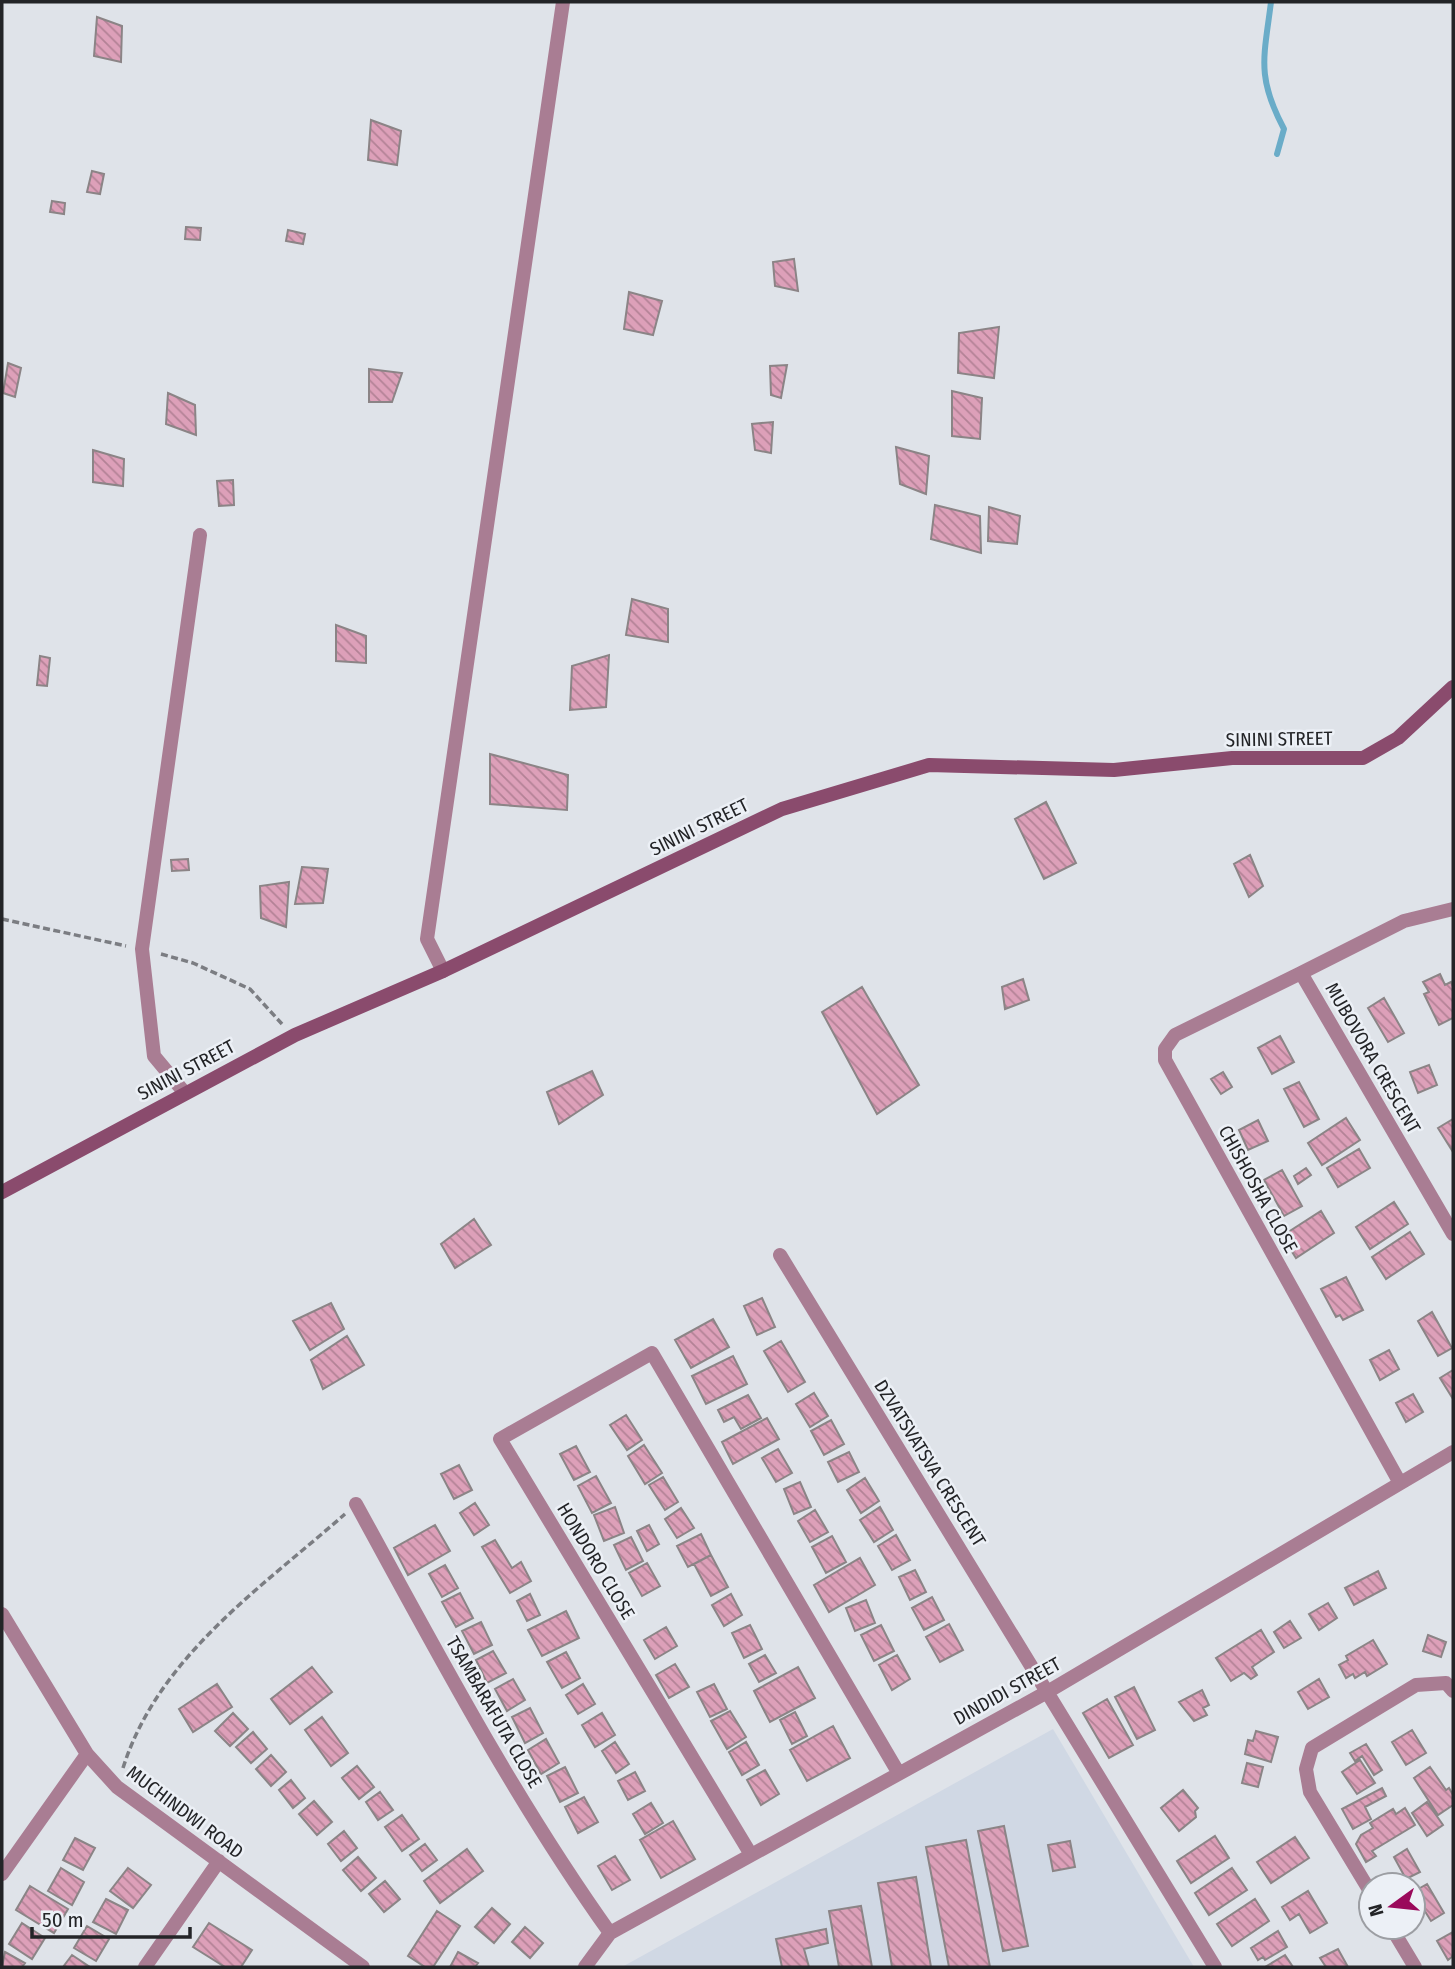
<svg xmlns="http://www.w3.org/2000/svg" width="1455" height="1969" viewBox="0 0 1455 1969" font-family="'Fira Sans Condensed',sans-serif">
	<defs>
		<pattern id="building-back-hatch" width="6" height="6" patternUnits="userSpaceOnUse" patternTransform="scale(1.75)"><rect width="6" height="6" fill="#dda0b9"/><path d="M-1 5l2 2M0 0l6 6M5-1l2 2" fill="none" stroke="#b38296"/></pattern>
	</defs>
	<rect width="100%" height="100%" fill="#dfe3e9"/>
	<!-- built -->
	<path fill="#d0d8e4" d="M1053,1729l141,238h-572z"/>
	<g fill="none" stroke-linecap="round" stroke-linejoin="round">
		<!-- stream -->
		<path stroke="#6aacc8" stroke-width="6" d="M1271,2c-7,56 -15,74 13,127l-7,25"/>
	</g>
	<!-- building -->
	<path fill="url(#building-back-hatch)" stroke="#8b8486" stroke-width="2" d="M97,17l25,9 -1,36 -27,-6z
		M371,120l30,11 -4,34 -29,-5z
		M92,171l12,3 -4,20 -13,-2z
		M52,201l13,2 -1,11 -14,-2z
		M186,227l15,1 -1,12 -15,-1z
		M288,230l17,4 -2,10 -17,-3z
		M794,259l4,32 -23,-5 -2,-24z
		M629,292l33,9 -9,34 -29,-6z
		M999,327l-5,51 -36,-5 1,-40z
		M8,363l13,5 -6,29 -12,-4z
		M787,365l-6,33 -10,-3 -1,-29z
		M369,369l33,4 -10,29h-23z
		M952,391l30,7 -2,41 -28,-3z
		M168,393l27,12 1,30 -30,-11z
		M773,422l-2,31 -16,-3 -3,-26z
		M896,447l33,9 -3,38 -26,-10z
		M93,450l31,9 -1,27 -30,-4z
		M233,480l1,25 -15,1 -2,-25z
		M935,505l45,11 1,37 -50,-14z
		M989,507l31,9 -3,28 -29,-3z
		M632,599l36,10v33l-42,-7z
		M336,625l30,11v27l-30,-2z
		M609,655l-3,52 -36,3 2,-44z
		M40,656l10,2 -3,28 -10,-1z
		M490,754l78,21 -1,35 -77,-6z
		M1046,802l30,61 -32,16 -29,-60z
		M1250,855l13,31 -14,11 -15,-33z
		M188,859l1,11 -17,1 -1,-11z
		M302,867l26,2 -5,34 -28,1z
		M289,882l-3,45 -25,-9 -1,-32z
		M1440,974l5,11 6,-3 2,5v31l-14,7 -15,-31 5,-2 -6,-10z
		M1023,979l6,21 -24,9 -3,-22z
		M862,987l57,98 -42,29 -55,-102z
		M1384,998l20,35 -16,9 -20,-34z
		M1280,1036l14,26 -22,12 -14,-26z
		M1429,1065l8,20 -19,8 -8,-21z
		M592,1071l11,24 -44,29 -12,-32z
		M1223,1072l9,15 -11,7 -10,-15z
		M1299,1082l20,37 -15,8 -20,-38z
		M1346,1118l14,22 -38,25 -14,-22z
		M1453,1119v33l-15,-24z
		M1258,1120l10,21 -20,9 -9,-20z
		M1359,1149l11,19 -32,19 -11,-19z
		M1306,1168l5,7 -13,9 -4,-8z
		M1282,1170l20,36 -18,10 -20,-36z
		M1394,1202l14,22 -38,25 -14,-22z
		M1321,1211l13,22 -38,25 -14,-22z
		M474,1219l17,26 -36,23 -14,-24z
		M1410,1232l14,22 -38,25 -14,-22z
		M1346,1277l17,33 -20,10 -3,-5 -4,2 -15,-28z
		M762,1298l13,29 -18,8 -13,-29z
		M331,1303l13,26 -34,21 -17,-29z
		M1432,1312l20,36 -14,8 -20,-35z
		M713,1319l16,28 -38,21 -16,-28z
		M347,1336l17,29 -41,24 -12,-29z
		M781,1341l24,41 -17,10 -24,-41z
		M1389,1350l10,19 -19,11 -10,-20z
		M733,1356l14,28 -41,20 -14,-28z
		M1453,1370v29l-13,-21z
		M814,1393l14,23 -18,11 -14,-23z
		M1413,1394l10,18 -17,10 -10,-19z
		M748,1395l13,23 -20,11 -7,-12 -10,5 -6,-12z
		M626,1415l16,25 -15,10 -17,-25z
		M767,1418l12,21 -46,25 -11,-22z
		M831,1420l13,24 -20,11 -13,-24z
		M644,1445l18,28 -17,11 -17,-28z
		M576,1446l14,26 -16,8 -14,-26z
		M778,1449l14,24 -16,9 -14,-24z
		M849,1452l10,20 -21,10 -10,-20z
		M459,1465l13,25 -18,9 -13,-25z
		M596,1476l15,27 -19,10 -14,-27z
		M663,1477l15,25 -13,8 -16,-25z
		M865,1478l14,23 -18,12 -14,-23z
		M800,1482l11,25 -17,7 -10,-25z
		M475,1503l14,22 -15,10 -14,-22z
		M615,1507l9,26 -20,8 -10,-26z
		M880,1507l13,23 -19,12 -14,-22z
		M681,1508l13,20 -17,10 -12,-19z
		M815,1510l13,22 -18,10 -12,-21z
		M435,1525l15,26 -42,24 -14,-27z
		M649,1525l10,19 -12,7 -10,-20z
		M701,1534l10,21 -23,12 -11,-21z
		M896,1535l14,25 -18,10 -14,-24z
		M832,1536l14,26 -20,11 -14,-26z
		M631,1537l12,24 -17,9 -12,-25z
		M495,1540l17,28 9,-6 10,19 -21,12 -28,-46z
		M711,1555l17,32 -17,9 -17,-32z
		M860,1558l15,27 -46,27 -15,-27z
		M647,1563l13,23 -18,10 -13,-23z
		M445,1565l13,23 -16,9 -13,-23z
		M915,1570l11,22 -16,8 -11,-23z
		M1378,1571l8,17 -32,17 -9,-17z
		M460,1593l13,25 -17,9 -14,-25z
		M530,1594l10,21 -13,6 -10,-20z
		M731,1594l11,21 -18,11 -12,-21z
		M932,1597l12,23 -20,10 -12,-22z
		M866,1600l9,23 -20,8 -9,-23z
		M1328,1603l9,15 -18,12 -10,-16z
		M566,1611l13,27 -37,18 -14,-26z
		M1290,1621l11,17 -17,10 -10,-16z
		M481,1622l11,23 -18,9 -12,-23z
		M949,1624l14,26 -23,12 -14,-25z
		M750,1625l12,24 -18,9 -12,-25z
		M881,1625l13,26 -20,10 -13,-26z
		M666,1627l11,19 -22,13 -11,-19z
		M1261,1630l13,22 -22,15 5,8 -6,4 -7,-6 -13,8 -15,-23z
		M1428,1635l18,7 -5,15 -18,-6z
		M1373,1640l14,24 -20,12 -2,-4 -10,6 -2,-4 -7,4 -7,-13 9,-5 -2,-4z
		M493,1651l13,22 -19,10 -11,-23z
		M566,1652l14,26 -18,10 -15,-26z
		M765,1655l11,18 -17,9 -10,-18z
		M897,1655l13,24 -18,11 -13,-25z
		M675,1664l14,23 -20,11 -13,-23z
		M312,1667l20,25 -42,32 -19,-25z
		M798,1667l17,31 -45,24 -16,-31z
		M513,1679l12,21 -18,11 -12,-22z
		M1319,1679l10,18 -21,12 -10,-17z
		M217,1684l15,23 -39,25 -14,-23z
		M583,1684l12,20 -17,10 -12,-19z
		M714,1684l13,25 -17,8 -13,-25z
		M1134,1687l21,43 -18,9 -22,-42z
		M1202,1690l7,15 -6,3 4,7 -13,6 -15,-19z
		M1107,1699l26,46 -24,13 -26,-45z
		M530,1708l13,25 -18,10 -13,-26z
		M730,1711l16,26 -19,12 -16,-28z
		M795,1712l12,24 -15,8 -12,-24z
		M233,1713l15,16 -18,17 -15,-15z
		M602,1713l13,22 -20,12 -13,-22z
		M322,1717l26,36 -17,13 -26,-36z
		M833,1726l17,32 -43,23 -17,-31z
		M1412,1730l14,23 -20,12 -14,-23z
		M1256,1731l22,6 -7,25 -26,-8 3,-14 5,1z
		M253,1732l14,17 -16,14 -15,-16z
		M546,1739l13,24 -18,11 -13,-24z
		M615,1742l14,22 -13,9 -14,-22z
		M746,1742l13,23 -17,10 -13,-23z
		M1366,1744l16,26 -8,5 -12,-19 -7,5 -5,-8z
		M271,1755l15,17 -15,14 -15,-17z
		M1360,1760l15,23 -18,11 -15,-22z
		M1247,1763l16,4 -5,20 -16,-4z
		M357,1766l17,21 -15,12 -17,-21z
		M565,1767l13,26 -18,9 -13,-26z
		M1430,1767l16,23 3,-2 4,7v10l-15,10 -24,-37z
		M765,1770l14,24 -18,11 -14,-25z
		M635,1772l10,19 -17,9 -10,-19z
		M291,1780l14,18 -12,10 -14,-18z
		M1382,1788l4,8 -21,11 6,12 -18,10 -11,-20z
		M1183,1790l15,18 -3,3 1,6 -17,14 -18,-23z
		M380,1792l13,18 -15,10 -12,-18z
		M584,1797l14,25 -20,11 -13,-26z
		M314,1801l18,21 -15,13 -18,-21z
		M1427,1802l16,23 -16,11 -15,-23z
		M651,1803l12,20 -18,11 -12,-20z
		M1405,1808l10,17 -43,26 4,5 -10,6 -10,-18 5,-9 12,-7 -3,-5 23,-14 3,5z
		M402,1815l17,24 -17,12 -17,-24z
		M673,1821l22,38 -34,19 -21,-38z
		M1004,1826l24,120 -25,5 -25,-120z
		M344,1831l13,17 -16,13 -13,-17z
		M1215,1836l14,22 -38,25 -14,-22z
		M1295,1837l14,21 -38,25 -14,-21z
		M75,1838l20,10 -12,22 -20,-10z
		M966,1840l24,127h-41l-23,-120z
		M1070,1841l5,26 -22,4 -5,-26z
		M425,1844l12,16 -15,11 -12,-16z
		M467,1849l16,22 -43,32 -16,-22z
		M1407,1849l13,23 -14,7 -12,-22z
		M615,1856l15,24 -18,10 -14,-24z
		M358,1857l18,21 -15,13 -18,-21z
		M61,1868l23,14 -12,23 -24,-14z
		M128,1868l23,17 -18,23 -23,-17z
		M1232,1868l15,22 -38,25 -14,-22z
		M916,1877l15,90h-39l-14,-84z
		M385,1881l15,18 -16,13 -15,-18z
		M1427,1884l17,29 -13,8 -18,-29z
		M30,1886l38,23 -14,24 -38,-23z
		M1308,1891l19,32 -17,10 -11,-19 -9,6 -8,-13z
		M106,1899l22,11 -12,24 -23,-12z
		M1255,1899l14,22 -37,25 -15,-22z
		M861,1906l11,61h-33l-10,-56z
		M492,1908l18,16 -16,19 -19,-16z
		M437,1911l23,15 -27,41h-8l-17,-11z
		M22,1923l23,15 -13,21 -23,-15z
		M209,1923l43,27 -11,17h-16l-32,-20z
		M87,1926l22,13 -13,22 -22,-13z
		M525,1927l18,16 -13,15 -18,-16z
		M826,1929l2,14 -24,6 5,18h-27l-6,-28z
		M1278,1931l9,16 -22,13 -2,-3 -5,3 -7,-12z
		M1453,1932v24l-5,4 -11,-19z
		M1338,1949l10,18h-22l-6,-9z
		M5,1952l20,11 -3,4h-20z
		M458,1952l20,11 -3,4h-25z
		M72,1955l18,12h-27z
		M1285,1955l8,12h-28z"/>
	<g fill="none" stroke-linecap="round" stroke-linejoin="round">
		<!-- path -->
		<path stroke="#7b7d82" stroke-width="3.5" stroke-dasharray="7 3.5" stroke-linecap="butt" d="M2,919l124,27
			M161,954l32,9 57,26 32,35
			M123,1768c35,-111 138,-180 222,-254"/>
		<!-- street -->
		<path stroke="#a97d93" stroke-width="14" d="M1453,909l-49,12 -103,52 152,261
			M443,971l-16,-32 136,-937
			M1301,973l-126,62 -10,14v11l235,423
			M184,1092l-30,-36 -12,-107 58,-414
			M780,1255l435,712
			M356,1504c80,146 157,293 254,429
			M2,1614l85,140 30,33 246,180
			M750,1853l-250,-414 152,-86 246,419
			M2,1874l85,-120
			M1371,1893l-61,-101 -4,-23 6,-21 104,-63 30,-2 7,8
			M1391,1927l24,40
			M145,1967l74,-106
			M585,1967l25,-34 439,-242 404,-239"/>
		<!-- secondary -->
		<path stroke="#8a4b6d" stroke-width="14" d="M2,1192l293,-157 148,-64 339,-162 147,-44 185,5 118,-12h131l35,-20 55,-51"/>
	</g>
	<g text-anchor="middle" dominant-baseline="central" stroke-width="5" stroke-linejoin="round" paint-order="stroke">
		<!-- street labels -->
		<g font-size="19" fill="#232427" stroke="#ecf0f6">
			<text transform="translate(1279 739) rotate(-1)">SININI STREET</text>
			<text transform="translate(699 827) rotate(-26)">SININI STREET</text>
			<text transform="translate(1373 1058) rotate(60)">MUBOVORA CRESCENT</text>
			<text transform="translate(186 1070) rotate(-28)">SININI STREET</text>
			<text transform="translate(1258 1189) rotate(61)">CHISHOSHA CLOSE</text>
			<text transform="translate(930 1463) rotate(58)">DZVATSVATSVA CRESCENT</text>
			<text transform="translate(596 1561) rotate(59)">HONDORO CLOSE</text>
			<text transform="translate(1007 1691) rotate(-29)">DINDIDI STREET</text>
			<text transform="translate(494 1712) rotate(60)">TSAMBARAFUTA CLOSE</text>
			<text transform="translate(185 1812) rotate(37)">MUCHINDWI ROAD</text>
		</g>
	</g>
	<!-- border -->
	<rect width="1455" height="1969" fill="none" stroke="#232427" stroke-width="7"/>
	<!-- north arrow -->
	<g transform="translate(1392 1906) rotate(255)"><circle r="33" fill="#ecf0f6" stroke="#9c9ea3" stroke-width="2"/>
	<path d="M0-5L12 26L0 18L-12 26Z" fill="#9a095b"/>
	<text y="-10" font-size="19" font-weight="bold" text-anchor="middle" fill="#232427">N</text>
	</g>
	<!-- scale -->
	<path d="M32 1927v10h158v-10" fill="none" stroke="#232427" stroke-width="3.5"/>
	<text x="42" y="1927" font-size="21" fill="#232427" stroke="#ecf0f6" stroke-width="5" paint-order="stroke">50 m</text>
</svg>
